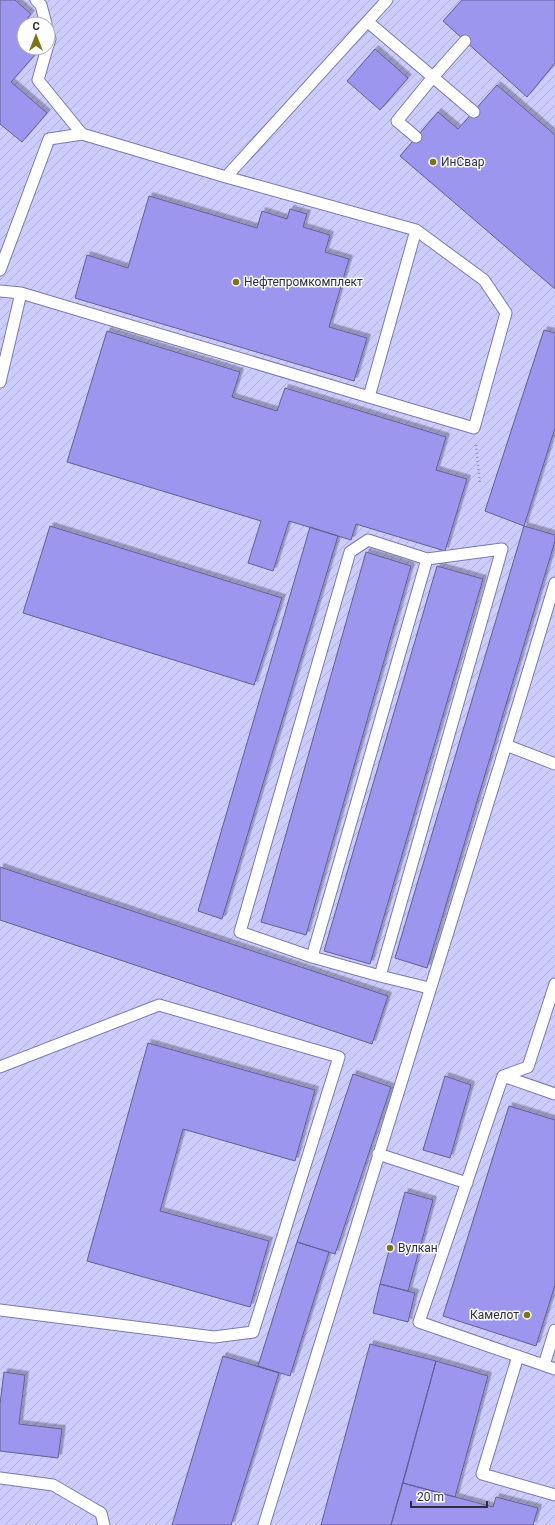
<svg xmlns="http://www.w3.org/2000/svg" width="555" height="1525" viewBox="0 0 555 1525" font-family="Roboto,sans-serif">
	<defs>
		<pattern id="industrial-furrows" width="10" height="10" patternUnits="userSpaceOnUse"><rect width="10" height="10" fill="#cdccfe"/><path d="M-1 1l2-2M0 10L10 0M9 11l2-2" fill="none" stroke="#b0afdb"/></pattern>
		<filter id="shadow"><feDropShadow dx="3.5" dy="-3.5" stdDeviation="0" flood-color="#0004"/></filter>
	</defs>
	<rect width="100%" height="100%" fill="#d8d8fa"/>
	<!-- industrial -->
	<path fill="url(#industrial-furrows)" fill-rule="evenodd" d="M0,0h555v1525h-555zM24,24h24v24h-24z"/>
	<!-- building -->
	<path fill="#9d96ef" stroke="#625f91" filter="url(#shadow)" d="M0,0h15l16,14 -13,16 6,5v13l16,1 -29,33 36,31 -25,29 -22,-18z
		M462,0h93v63l-28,34 -84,-76z
		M375,49l33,29 -28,32 -33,-29z
		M497,85l58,50v154l-155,-133 38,-44 20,17z
		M149,196l108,32 5,-17 25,8 3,-10 17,5 -4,13 27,8 -5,17 24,7 -20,68 38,11 -13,43 -279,-83 12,-43 41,13z
		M544,330l11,3v95l-31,98 -39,-15z
		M107,331l133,41 -8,25 45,14 8,-23 161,49 -10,33 31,9 -22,72 -89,-27 -5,16 -62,-19 -16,50 -25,-8 13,-42 -194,-59z
		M50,526l232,72 -28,87 -231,-72z
		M524,526l31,9v6l-128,427 -32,-10z
		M310,527l28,9 -116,383 -24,-8z
		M366,552l45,14 -105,369 -45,-13z
		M437,566l46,13 -113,385 -46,-13z
		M0,867l388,129 -16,48 -372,-124z
		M148,1043l167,47 -20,71 -112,-32 -23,82 109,30 -19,66 -163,-46z
		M353,1074l38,13 -56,167 -38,-12z
		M445,1076l26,9 -21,73 -27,-8z
		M509,1106l46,14v165l-19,61 -93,-30z
		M405,1192l28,8 -25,91 -28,-7z
		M297,1242l32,10 -39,124 -32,-10z
		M380,1284l35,9 -7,29 -35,-9z
		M370,1344l66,17 -45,164h-70z
		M223,1356l56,17 -48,152h-59z
		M436,1361l52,15 -33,121 -52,-14z
		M4,1372l21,3 -6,49 43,5 -4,29 -58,-7v-47z
		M403,1483l90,24 3,-10 42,11 -5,17h-142z"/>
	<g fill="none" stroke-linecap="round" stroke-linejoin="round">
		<!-- lane casing -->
		<g stroke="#7c79ac" stroke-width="13">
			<path id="lane" d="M36,0l5,5 5,19
				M368,22l106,90
				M48,33l2,6 -2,6
				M47,48l-9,32 44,54
				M416,137l-19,-16 36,-44 32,-36
				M0,270l49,-131 33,-5 144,43 161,-177
				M0,291l21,2 348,104 47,-167 -190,-53
				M0,382l21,-89
				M369,397l105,31 32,-115 -22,-33 -68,-50
				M506,745l49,19
				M312,957l-72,-25 110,-380 18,-12 59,19
				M380,976l-68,-19 115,-398 75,-10 -122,427 49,12
				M555,984l-27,83 -25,9 -84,246 136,47
				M0,1067l159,-62 180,52 -86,275 -39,5 -214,-27
				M503,1076l52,18
				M378,1154l89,29
				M518,1356l-36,118 73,21
				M544,1365l11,-35
				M0,1478l53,7 48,28 3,12
				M264,1525l242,-780 49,-162"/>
		</g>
		<!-- path -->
		<path stroke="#9392af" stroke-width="2.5" stroke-dasharray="1 3" stroke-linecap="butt" d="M476,445l4,38"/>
		<!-- lane -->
		<use href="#lane" stroke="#fff" stroke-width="11"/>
	</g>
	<!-- markers -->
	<g fill="#7a751a" stroke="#fdfdfd" stroke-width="1.5">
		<circle cx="433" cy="162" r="4"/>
		<circle cx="236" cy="282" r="4"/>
		<circle cx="390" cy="1248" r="4"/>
		<circle cx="527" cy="1315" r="4"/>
	</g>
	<g text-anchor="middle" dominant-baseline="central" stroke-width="3" stroke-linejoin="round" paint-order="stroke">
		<!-- poi labels -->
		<g font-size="12" fill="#2d2c41" stroke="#fdfdfd" text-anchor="start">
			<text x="441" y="162">ИнСвар</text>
			<text x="244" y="282">Нефтепромкомплект</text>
			<text x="398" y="1248">Вулкан</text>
			<text x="519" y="1315" text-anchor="end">Камелот</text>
		</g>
	</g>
	<!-- north arrow -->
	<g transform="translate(36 36)"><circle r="19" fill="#fdfdfd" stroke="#aaa9b2"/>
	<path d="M0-3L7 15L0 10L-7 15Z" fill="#7a751a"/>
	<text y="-6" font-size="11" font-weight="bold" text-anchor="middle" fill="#2d2c41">С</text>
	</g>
	<!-- scale -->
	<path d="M411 1501v6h76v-6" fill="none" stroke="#2d2c41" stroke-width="2"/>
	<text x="417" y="1501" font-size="12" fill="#2d2c41" stroke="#fdfdfd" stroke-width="3" paint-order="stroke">20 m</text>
</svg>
